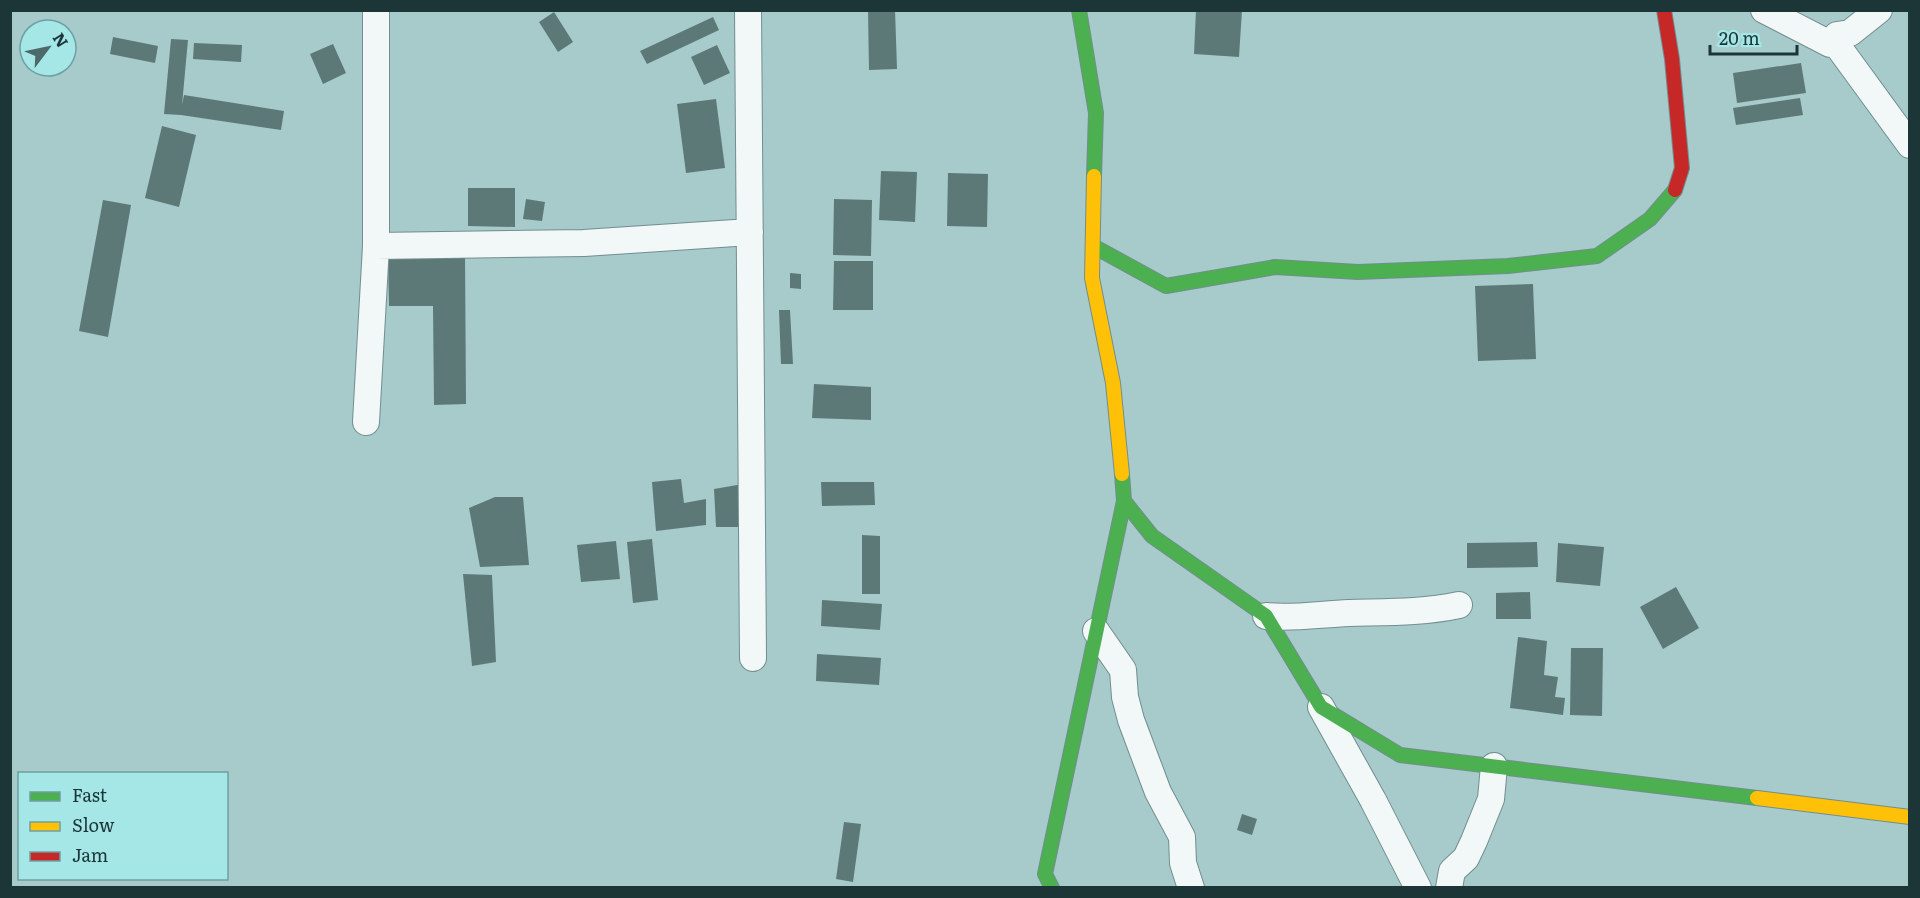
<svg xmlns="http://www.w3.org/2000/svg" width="1920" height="898" viewBox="0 0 1920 898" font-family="Literata,serif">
	<rect width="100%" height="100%" fill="#a7cacb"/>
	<!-- building -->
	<path fill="#5c7977" d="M868,10h27l2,59 -28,1z
		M1196,10h46l-3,47 -45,-3z
		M554,12l19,30 -15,10 -19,-30z
		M713,17l6,13 -72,34 -7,-13z
		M113,37l45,9 -3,17 -45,-9z
		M171,39l17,1 -6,65 2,-10 100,16 -3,19 -100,-15 -17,-1z
		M194,43l48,2 -1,17 -48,-3z
		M333,44l13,29 -23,11 -13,-30z
		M717,45l13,28 -26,12 -13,-28z
		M1801,63l5,30 -69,10 -4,-30z
		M1800,98l3,17 -67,10 -3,-17z
		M716,99l9,69 -39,5 -9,-69z
		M162,126l34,9 -17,72 -34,-9z
		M881,171l36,1 -2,50 -36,-2z
		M948,173l40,1 -1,53 -40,-1z
		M468,188h47v39l-47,-1z
		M526,199l19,3 -3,19 -19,-2z
		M834,199l38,1 -1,56 -38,-1z
		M103,200l28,5 -23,132 -29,-6z
		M388,255l77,1 1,148 -32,1 -1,-99h-44z
		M834,261h39v49h-40z
		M790,273l11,1v15l-11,-1z
		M1533,284l3,75 -58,2 -3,-75z
		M779,310h11l3,54h-12z
		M814,384l57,3v33l-59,-2z
		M681,479l3,24 22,-4v26l-50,6 -4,-49z
		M821,482h53l1,23 -53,1z
		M743,484l-3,43h-24l-2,-38z
		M495,497h28l6,68 -49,2 -11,-59z
		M862,535l18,1v58h-18z
		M652,539l6,61 -25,3 -6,-61z
		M616,541l4,38 -39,3 -4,-37z
		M1537,542l1,25 -71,1v-25z
		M1558,543l46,4 -4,39 -44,-4z
		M463,574l29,1 4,87 -24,4z
		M1676,587l23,41 -36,21 -23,-42z
		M1530,592l1,27h-35v-26z
		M822,600l60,4 -2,26 -59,-4z
		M1518,637l29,4 -3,34 14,2 -3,20 10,1 -2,17 -53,-7z
		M1571,648h32l-1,68 -32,-1z
		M817,654l64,4 -2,27 -63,-4z
		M1242,814l15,5 -5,16 -15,-5z
		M844,822l17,2 -8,58 -17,-3z"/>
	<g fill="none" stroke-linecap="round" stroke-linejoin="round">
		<!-- street casing -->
		<g stroke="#728e8e" stroke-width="28">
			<path id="street" d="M748,10l5,648
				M1764,10l66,34 7,1 73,100
				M1830,44l7,-9 13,-2 29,-23
				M376,246l208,-3 166,-11
				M366,422l10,-176v-236
				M1266,616c27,3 55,-2 83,-3 37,-1 73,0 110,-8
				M1096,631l27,39 2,27 6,23 27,72 24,45 1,26 8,25
				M1321,707l52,93 45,88
				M1449,888l3,-17 14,-13 8,-17 17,-42 3,-33"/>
		</g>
		<!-- fast casing -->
		<g stroke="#728e8e" stroke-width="16">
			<path id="fast" d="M1079,10l17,103 -2,63
				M1093,246l73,40 109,-19 83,5 150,-6 89,-10 53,-37 25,-29
				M1124,501l28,35 114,80 55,91 79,48 357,43
				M1052,888l-7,-14 79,-373 -2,-27"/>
		</g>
		<!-- slow casing -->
		<g stroke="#728e8e" stroke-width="16">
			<path id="slow" d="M1094,176l-2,102 21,105 9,91
				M1757,798l153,19"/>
		</g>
		<!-- jam casing -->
		<g stroke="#728e8e" stroke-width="16">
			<path id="jam" d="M1664,10l8,49 10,109 -7,22"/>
		</g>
		<!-- street -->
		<use href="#street" stroke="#f2f7f7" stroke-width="26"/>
		<!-- fast -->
		<use href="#fast" stroke="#4caf50" stroke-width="14"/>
		<!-- slow -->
		<use href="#slow" stroke="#ffc107" stroke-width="14"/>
		<!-- jam -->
		<use href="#jam" stroke="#c62828" stroke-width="14"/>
	</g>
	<!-- border -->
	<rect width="1920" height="898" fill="none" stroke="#1c3637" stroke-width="24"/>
	<!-- legend -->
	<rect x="18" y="772" width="210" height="108" fill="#a5e6e7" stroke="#6ea0a1" stroke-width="1.5"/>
	<rect x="30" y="792" width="30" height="9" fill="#4caf50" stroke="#6ea0a1" stroke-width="1.5"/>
	<text x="72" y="802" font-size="18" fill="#1c3637">Fast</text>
	<rect x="30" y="822" width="30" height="9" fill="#ffc107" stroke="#6ea0a1" stroke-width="1.5"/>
	<text x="72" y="832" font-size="18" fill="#1c3637">Slow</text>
	<rect x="30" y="852" width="30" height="9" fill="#c62828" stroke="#6ea0a1" stroke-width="1.5"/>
	<text x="72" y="862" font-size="18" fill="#1c3637">Jam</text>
	<!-- north arrow -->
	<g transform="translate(48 48) rotate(58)"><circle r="28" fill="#a5e6e7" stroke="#6ea0a1" stroke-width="1.5"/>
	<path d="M0-4.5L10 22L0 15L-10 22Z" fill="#4d6a6b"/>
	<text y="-9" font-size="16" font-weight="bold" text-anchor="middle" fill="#1c3637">N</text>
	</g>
	<!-- scale -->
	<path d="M1710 45v9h87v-9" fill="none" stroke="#1c3637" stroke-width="3"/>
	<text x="1719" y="45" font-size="18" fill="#1c3637" stroke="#a5e6e7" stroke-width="4.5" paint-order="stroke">20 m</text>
</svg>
